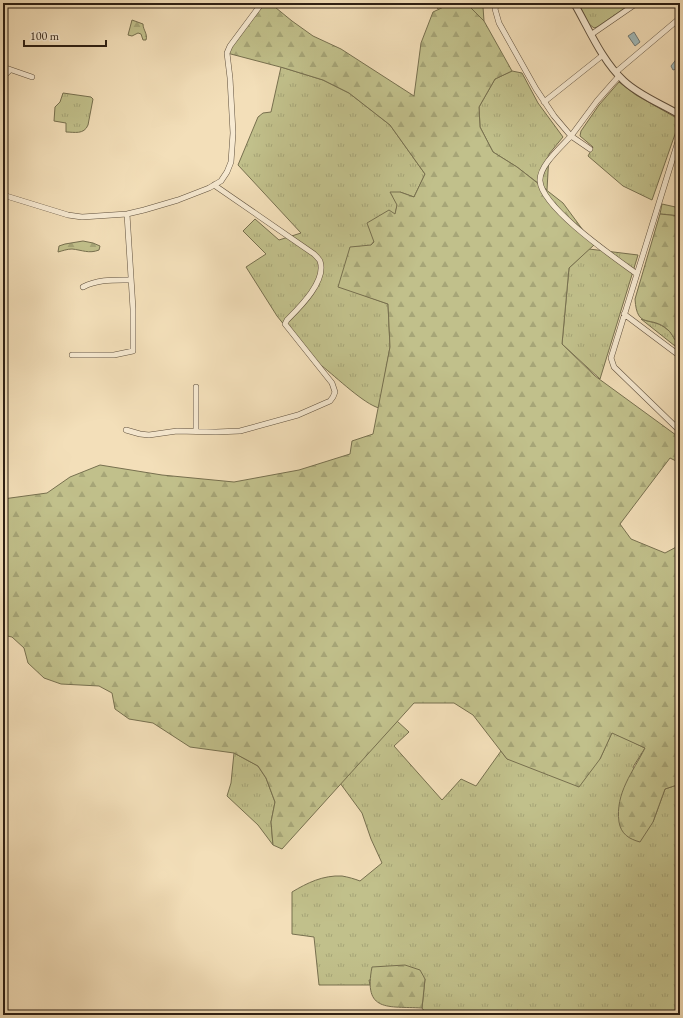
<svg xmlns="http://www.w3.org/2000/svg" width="683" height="1018" viewBox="0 0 683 1018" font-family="'EB Garamond',serif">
	<defs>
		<pattern id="grass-tufts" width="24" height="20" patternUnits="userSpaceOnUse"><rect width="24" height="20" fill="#c1c08b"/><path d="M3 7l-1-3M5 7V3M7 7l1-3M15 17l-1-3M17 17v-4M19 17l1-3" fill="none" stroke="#a6a577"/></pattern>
		<pattern id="forest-firs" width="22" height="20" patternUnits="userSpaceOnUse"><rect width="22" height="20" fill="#c1c08b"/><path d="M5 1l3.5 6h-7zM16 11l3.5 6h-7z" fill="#a6a577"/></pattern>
	</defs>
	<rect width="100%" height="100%" fill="#f3dfb9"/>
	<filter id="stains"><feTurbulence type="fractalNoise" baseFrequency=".005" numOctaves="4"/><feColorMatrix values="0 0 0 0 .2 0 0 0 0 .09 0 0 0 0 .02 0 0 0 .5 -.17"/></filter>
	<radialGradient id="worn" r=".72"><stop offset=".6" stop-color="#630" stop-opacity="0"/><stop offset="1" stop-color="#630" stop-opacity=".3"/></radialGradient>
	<!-- grass -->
	<path fill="url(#grass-tufts)" stroke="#77704f" d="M433,3h19l-13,7z
		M466,3h20l-3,4 1,14z
		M587,3h45l-35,24 -3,1 -5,-4 -9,-17z
		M281,67l42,13 26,13 41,32 35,49 -11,23 -14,-5 -5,23 -57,71 50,18 2,43 -11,61c-15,-4 -43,-31 -57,-42l-4,1 -41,-51 -31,-49 20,-13 -23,-23 12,-12 24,21 22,-7 -63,-68 20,-48 5,-4 8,-1z
		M512,71l10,2 16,30 25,34 -14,17 -2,36 -30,-23 -24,-15 -13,-25 -1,-20 16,-28z
		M619,82l17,13 44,25 -28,80 -29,-14 -35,-30 5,-9 -13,-11 1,-5 18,-26z
		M63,93l28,4 2,2 -5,26c-4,10 -14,7 -22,7v-9l-12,-2 1,-14 5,-5z
		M662,204l18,4v8l-20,-2z
		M589,249l49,6 -38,124 -38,-35 7,-76z
		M641,319c11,4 18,3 27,11 5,4 6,11 12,15v5z
		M397,721l12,11 -15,14 48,54 19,-21 15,7 25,-35 6,8h93l12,-27 33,16 -12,19 20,55 12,-33 15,-5v231h-163l1,-5 -8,5h-83l-5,-7 3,-29 -56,1 1,5h-51l-5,-48 -22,-3v-42c15,-9 31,-17 50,-16 6,1 13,3 18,5l22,-18 -11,-24 -9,-26 -22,-30z
		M234,753l24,13 8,12 9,24 -4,20 2,23 -15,-20 -31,-29 4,-13z"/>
	<!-- forest -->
	<path fill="url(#forest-firs)" stroke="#77704f" d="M262,3h8l22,18 21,15 28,13 73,47 7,-53 12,-31 19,-9h14l18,18 28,50 -17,8 -16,28 1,20 13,25 24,15 46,36 31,42 -25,23 -7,76 33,32 85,62v25l-10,-5 -50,66 11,15 34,14 15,-8v239l-15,5 -12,33 -13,20c-11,-3 -19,-8 -21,-20 -4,-29 14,-50 26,-74l-33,-15 -12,26 -21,28 -72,-28 -34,-44 -19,-12h-40l-132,146 -9,-4 -2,-23 4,-20 -9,-24 -8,-12 -24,-13 -44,-6 -37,-24 -24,-4 -14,-10 -3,-16 -13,-7 -38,-2 -17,-6 -16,-15 -4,-15 -12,-11 -9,-2v-136l44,-6 23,-16 30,-12 62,10 72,7 65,-12 51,-16 2,-13 21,-7 17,-87 -2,-43 -50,-17 12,-40 21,-2 3,-3 -7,-19 22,-13 6,4 2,-9 -7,-13h10l14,5 11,-23 -35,-49 -41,-32 -26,-13 -39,-12 -57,-15z
		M132,20l11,4c0,6 5,10 3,16h-3l-2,-6 -3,-1 -6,3 -4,-1z
		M660,214l20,2v129c-6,-4 -7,-11 -12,-15 -17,-16 -31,1 -33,-31z
		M83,241l10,2 7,3 -1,4c-10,4 -17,0 -27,-1 -5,0 -10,2 -14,3l1,-6 6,-2z
		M405,965l15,5 5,9 -3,29c-34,-2 -59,5 -50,-41z"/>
	<!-- water -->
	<path fill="#a1baba" stroke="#737c77" d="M634,32l6,10 -5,4 -7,-10z
		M678,57h2v5l-4,7 -3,1 -2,-4z"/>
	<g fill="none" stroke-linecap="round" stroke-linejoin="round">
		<!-- minor casing -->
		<g stroke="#5e4f3c" stroke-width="6">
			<path id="minor" d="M497,3l-2,6 4,14 37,66 18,27 17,20 26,-35 22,-25
				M592,34l45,-31
				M3,67l29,10
				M616,72l64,-54
				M3,77l7,-7
				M544,102l59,-47
				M680,135l-69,223 3,9 66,64
				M590,149l-19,-13c-10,11 -32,30 -31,45 2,27 75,77 97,93
				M3,195l65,20 14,2 45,-3 17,-4 34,-10 31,-12 12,-7 6,-9 4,-10 2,-29 -3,-55 -3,-25 3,-7 32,-43
				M83,287c15,-8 31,-7 48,-7
				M624,314l56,42
				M72,355h42l19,-4v-42l-6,-95
				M196,387v44
				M126,430l14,4 9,1 28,-4 39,1 24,-1 58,-16 32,-14 3,-4 2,-5 -3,-9 -47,-59 2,-4c12,-12 40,-39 33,-59 -1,-2 -4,-5 -6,-7l-100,-69"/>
		</g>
		<!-- tertiary casing -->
		<g stroke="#5e4f3c" stroke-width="8">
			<path id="tertiary" d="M574,3c15,26 28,58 50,78 16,15 38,23 56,34"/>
		</g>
		<!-- minor -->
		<use href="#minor" stroke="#f7ead2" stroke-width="5"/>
		<!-- tertiary -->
		<use href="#tertiary" stroke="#f7ead2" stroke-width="6"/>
	</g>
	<!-- margin -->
	<rect width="683" height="1018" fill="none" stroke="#f3dfb9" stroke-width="16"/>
	<rect x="4" y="4" width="675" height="1010" fill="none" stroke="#2d1f13" stroke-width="2"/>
	<rect x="8" y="8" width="667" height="1002" fill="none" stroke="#2d1f13"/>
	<!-- scale -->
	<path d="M24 40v6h82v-6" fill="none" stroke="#2d1f13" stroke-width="2"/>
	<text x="30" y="40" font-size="12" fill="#2d1f13" stroke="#f7ead2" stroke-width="3" paint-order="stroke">100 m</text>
	<rect width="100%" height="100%" filter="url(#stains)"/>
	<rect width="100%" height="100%" fill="url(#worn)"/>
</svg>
